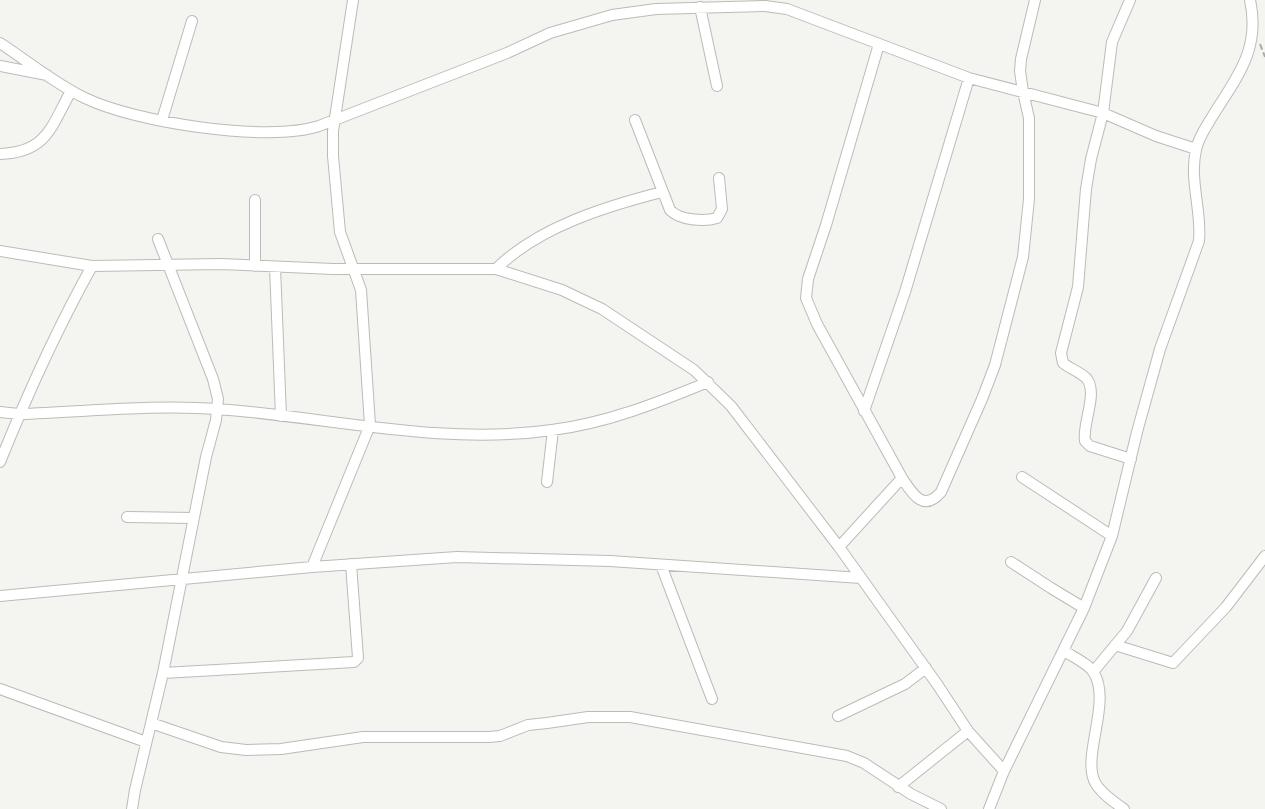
<svg xmlns="http://www.w3.org/2000/svg" width="1265" height="809" viewBox="0 0 1265 809" font-family="Inter,sans-serif">
	<rect width="100%" height="100%" fill="#f4f4f1"/>
	<g fill="none" stroke-linecap="round" stroke-linejoin="round">
		<!-- street casing -->
		<g stroke="#bbbbb8" stroke-width="12">
			<path id="street" d="M1130,0l-18,42 -9,71 -12,46 -5,30 -8,98 -17,66 2,10c7,6 18,9 24,16 11,15 -5,45 -2,62l5,5 41,13
				M700,7l17,79
				M0,43c26,17 57,42 85,55 49,24 182,45 234,28l188,-73 43,-20 62,-18 44,-6 109,-3 22,3 182,69 134,35 53,23 40,13
				M879,44l-53,181 -18,54 -2,19 11,26 85,154c10,15 21,35 39,14l41,-93 13,-34 28,-108 6,-58v-81l-6,-26 -3,-21 1,-12 14,-59
				M0,66l47,9
				M162,120l30,-99
				M635,120l35,90c9,10 34,12 47,8l5,-9 -3,-31
				M0,154c47,-2 51,-27 71,-63
				M0,251l92,15 129,-2 112,5h163l66,21 40,19 92,61 37,36 108,141 98,137 31,47 36,40
				M255,266v-66
				M275,267l6,149
				M496,269c42,-42 111,-63 166,-77
				M864,411l41,-119 64,-214
				M0,412l19,2c66,-2 133,-10 199,-5 111,8 223,37 334,21 55,-7 105,-27 156,-48
				M0,462c27,-67 57,-133 92,-196
				M1022,477l90,59
				M547,482l6,-52
				M127,517l67,1
				M839,547l63,-69
				M1011,562l40,26 33,20
				M661,565l51,134
				M312,567l58,-142 -9,-135 -21,-58 -7,-76v-25l20,-131
				M0,596l312,-29 145,-10 153,4 251,17
				M1115,645l58,18 53,-56 39,-51
				M1064,651c9,6 25,13 30,22 18,30 -14,86 2,111 6,10 18,18 28,25
				M1093,672l34,-41 29,-53
				M163,673l191,-11 4,-4 -7,-94
				M0,689l146,53
				M838,716l67,-32 21,-16
				M151,723l70,24 25,3 35,-1 82,-12h126l11,-1 28,-11 19,-2 41,-6h42l217,39 17,7 47,31 30,15
				M898,787l70,-56
				M132,809l3,-19 28,-117 43,-216 10,-37 2,-21 -5,-20 -55,-140
				M989,809l15,-38 80,-163 28,-72 25,-104 23,-83 39,-108c3,-30 -10,-61 -3,-91 2,-12 10,-23 16,-33 24,-39 49,-67 38,-117"/>
		</g>
		<!-- path -->
		<path stroke="#a9a9a7" stroke-width="2" stroke-dasharray="6 3" stroke-linecap="butt" d="M1260,44l5,13"/>
		<!-- street -->
		<use href="#street" stroke="#fff" stroke-width="10"/>
	</g>
</svg>
